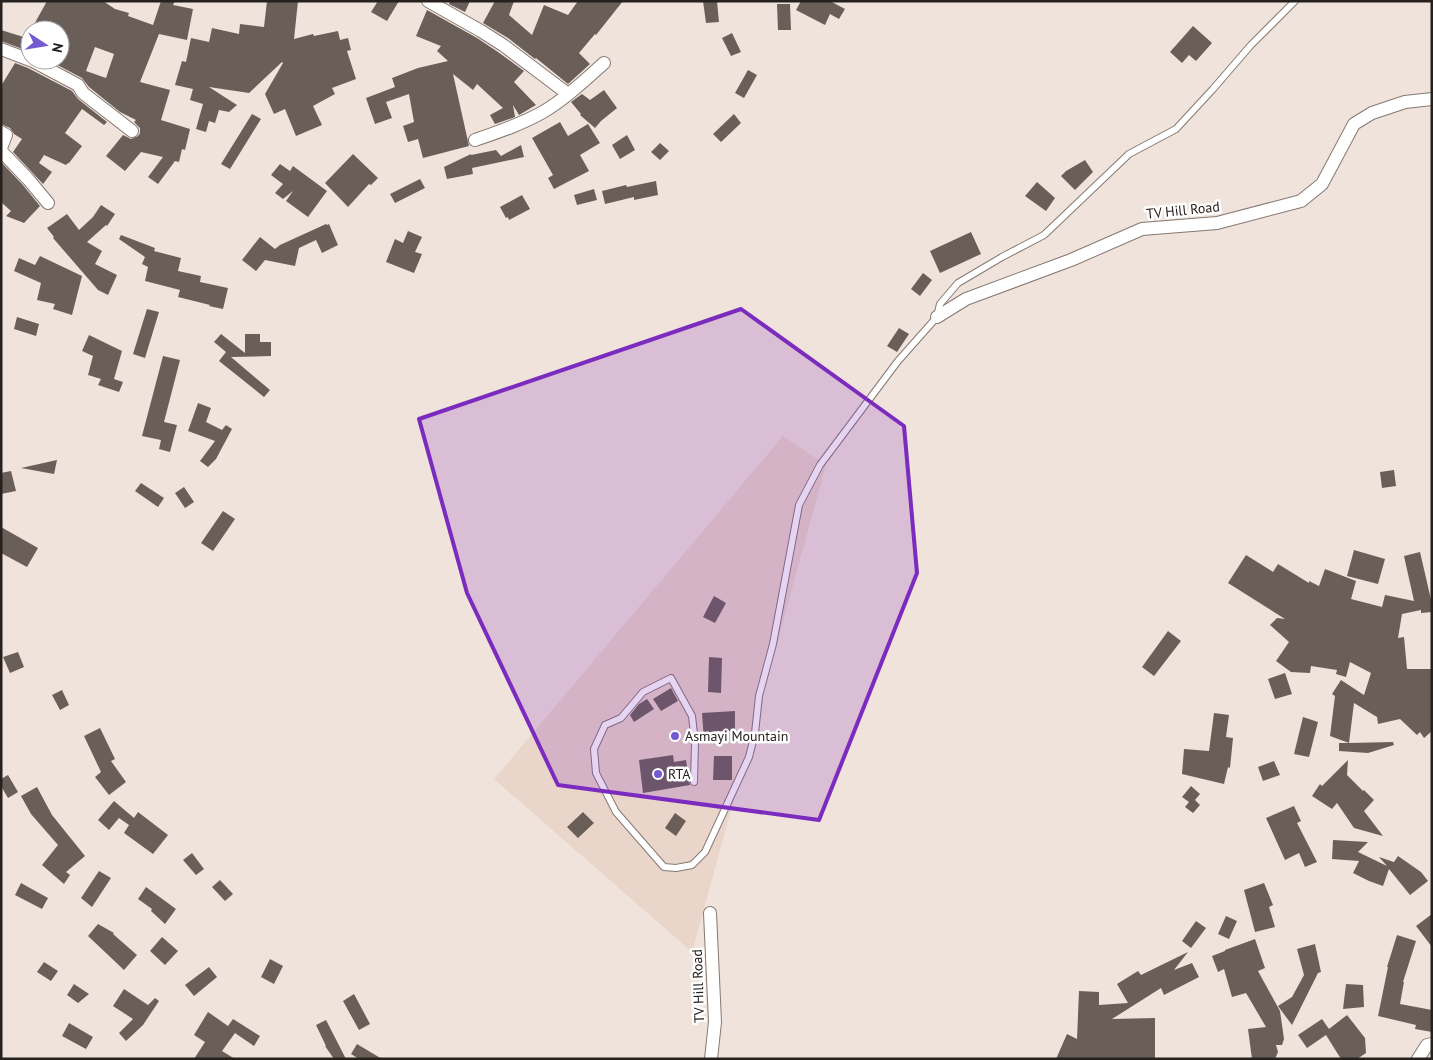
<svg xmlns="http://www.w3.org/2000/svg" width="1433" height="1060" viewBox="0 0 1433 1060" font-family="'PT Sans',sans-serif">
	<rect width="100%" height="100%" fill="#f0e3db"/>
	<!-- built -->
	<path fill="#ead5ca" d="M783,436l43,29 -134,487 -198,-173z"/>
	<!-- building -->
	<path fill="#6a5f58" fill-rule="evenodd" d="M47,1h56l12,8 14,4 -1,3 25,9 8,-24h14l-2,4 20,4 -6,31 -28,-6 -19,48 30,8 -9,30 29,9 -5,21 -3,-1 -3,13 -4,-1 -17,23 -10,-7 15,-20 -22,-5 -16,19 -19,-15 17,-21 8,4 7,-3 2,-3v-5l-6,-6 2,-2 -16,-8 -31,-25 -7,-9 -34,-18h12v-19l4,-11h-33zM95,47l19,7 -8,24 -20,-7z
		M267,1h31l-4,38 19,-5 1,2 24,-5 2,9 8,-2 3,12 -4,1 9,28 -24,9 3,6 -22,12 9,19 -26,11 -11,-27 -11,5 -9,-20 18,-31 -1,-1 -33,31 -40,-6 28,18 -8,7 -10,-2 -4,13 -6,-2 -3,11 -10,-3 7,-25 -13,-4 3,-11 -18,-4 7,-24 4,1 5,-24 18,4 3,-14 27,6 1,-10 24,3z
		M378,1h21l-12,20 -16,-9z
		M450,1h20l-5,11 -16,-8z
		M495,1h19l-5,14 23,20 12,-30 24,10 10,-14h45l-27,34 -1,-1 -16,19 11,11 -22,20 -32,-26 -1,1 -27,-21 -25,-15z
		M703,1h14l2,21 -13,1z
		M801,1h29l15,8 -6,10 -9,-5 -5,11 -29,-15z
		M777,4h13l1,26h-13z
		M427,10l50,28 21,14 26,19 -10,11 22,23 -17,10 -6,-10 2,12 -20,7 -5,-9 13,-7 -26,-24 -4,6 -20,-16 16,72 -46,12 -5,-19 -10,3 -5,-16 11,-4 -5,-28 -23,8 6,16 -17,6 -9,-26 29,-11 -3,-9 26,-10 30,-7 -11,-10 4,-5 -25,-10z
		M1193,26l19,17 -16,18 -7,-6 -7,8 -12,-11z
		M1,30l29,9v8l-2,4 -27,-10z
		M732,33l9,19 -10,4 -9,-18z
		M15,63l13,5 44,23 6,8 29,23 -3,3 -22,-16 -17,24 17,13 -13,17h-1l-2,2 -22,-10 -5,8 13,9 -9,12 -30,-32 9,-13 -8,-5 -4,-6 -9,-4v-38z
		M748,70l9,5 -13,23 -9,-5z
		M604,90l13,18 -16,13 -6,7 -15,-13 1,-1 -10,-12 11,-8 8,6z
		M252,114l9,5 -31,50 -9,-5z
		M734,114l7,9 -20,19 -8,-8z
		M560,122l8,14 20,-12 12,19 -20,12 9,16 -35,18 -6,-11 5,-3 -21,-37z
		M627,135l8,15 -15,9 -8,-14z
		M660,143l9,8 -9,9 -9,-8z
		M521,145l3,12 -52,11 1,6 -26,5 -3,-12 27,-13v1l25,-5 5,6z
		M353,154l25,24 -7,7 -2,-1 -21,23 -23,-24z
		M1085,160l8,12 -18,18 -14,-14 5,-5z
		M2,163l20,21 18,22 -16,17 -18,-7 5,-5 -10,-9z
		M280,164l10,7 3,-5 34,25 -19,26 -22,-16 7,-10 -10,8 -8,-6 8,-9 -12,-9z
		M420,179l5,9 -30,15 -5,-9z
		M656,181l2,14 -24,5v-3l-29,7 -3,-13 24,-6 1,2z
		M1037,182l18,16 -9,13 -21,-15z
		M594,189l3,11 -20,5 -3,-10z
		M522,195l8,14 -21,11 -1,-3 -2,1 -6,-11z
		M101,205l14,9 -8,12 -1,-1 -19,17 15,9 -7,13 22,11 -9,20 -10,-5 -45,-52 1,-1 -7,-9 20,-14 12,16 14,-13z
		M326,224l1,1 2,-1 9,21 -16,8 -6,-13 -17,8 -4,18 -30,-6 -9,11 -14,-11 18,-23 15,12 5,-4z
		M408,231l14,6 -7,15 7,2 -8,19 -28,-11 9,-23 8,4z
		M971,232l10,22 -41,19 -10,-22z
		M121,235l34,13 -1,3 27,7 -3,13 23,5 -1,6 28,6 -5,21 -14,-3 1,-1 -32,-8 2,-7 -35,-9 3,-14 -6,-3 3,-7 -26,-18z
		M40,256l42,20 -10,39 -19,-6 2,-5 -18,-4 4,-17 -27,-12 5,-13 16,7z
		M923,273l9,7 -12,16 -9,-7z
		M147,309l12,3 -14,46 -12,-4z
		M17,317l22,7 -3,12 -22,-7z
		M899,328l10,6 -12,18 -10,-6z
		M221,334l24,19v-19h15v8h11v14l-40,1 39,33 -6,7 -45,-36 7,-9 -12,-10z
		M89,335l33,16 -8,28 9,3 -4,10 -21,-7 3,-6 -13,-4 5,-19 -11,-5z
		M163,356l17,4 -16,62 13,3 -7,27 -11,-3 2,-9 -19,-4z
		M198,403l13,5 -5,14 16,8 4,-5 6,4 -16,30 -8,8 -8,-6 15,-20 -27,-10z
		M57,460l-3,14 -33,-6z
		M1394,470l2,16 -14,2 -2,-16z
		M11,471l5,20 -15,3v-21z
		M141,483l23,15 -6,9 -23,-16z
		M184,487l10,15 -9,6 -10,-15z
		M223,511l12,8 -22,32 -12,-8z
		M1,527l37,21 -11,19 -26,-14z
		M1354,550l31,9 -7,25 -31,-8z
		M1420,552l12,52v8l-11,1v-3l-19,4 -4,24 6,-1 3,32h25v62l-8,7 -4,-6 -3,3 -17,-16 -22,5 -1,-7 -23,-14 -5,40 44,-1 1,3 -26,8 -29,-2v-8h10l-19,-7 5,-40 -3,-2 9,-14 23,15 7,-22 -21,-11 -4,15 -10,-3 1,-4 -26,-4 -1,7 -19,-1 -15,-11 13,-19 -19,-17 7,-7 8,1 -57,-36 18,-28 27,17 5,-8 31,19v-2l10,5 6,-17 31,12 -5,18 31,8 3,-12 29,6 -10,-45z
		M714,596l12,7 -11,20 -12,-6z
		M1168,631l13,10 -27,35 -12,-9z
		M18,652l6,15 -14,6 -7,-16z
		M709,657l13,1 -1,35 -13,-1z
		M1285,673l7,21 -17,5 -7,-20z
		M671,688l7,13 -17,10 -8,-12z
		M62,690l7,15 -9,5 -8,-15z
		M647,699l7,10 -20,13 -4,-7 9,-11z
		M735,711v20h-21l1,9 -11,1 -2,-28z
		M1214,713l15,2 -3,22 7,1 -3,30 -2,-1 -4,17 -42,-10 2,-25 25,2z
		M1303,717l15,5 -9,35 -15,-3z
		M100,728l15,31 -4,2 15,21 -17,13 -14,-18 6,-5 -17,-36z
		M673,755l1,7 12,-2 4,25 -47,8 -4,-33z
		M714,756h18v24h-19z
		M1348,760l-1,15 16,16 1,-1 10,10 -10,11 19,25 -29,-8 -17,-25 -5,6 -20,-13 8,-12 2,2z
		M1274,761l6,14 -17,6 -5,-14z
		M8,775l10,17 -10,6 -7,-12v-7z
		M1191,786l9,8 -5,6 5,5 -7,8 -8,-6 4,-5 -7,-5z
		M37,787l15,28 33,41 -19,16 4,3 -6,9 -22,-19 16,-20 -27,-31 -10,-18z
		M114,801l20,17 4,-6 30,23 -15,19 -29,-21 5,-8 -10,-7 -10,12 -11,-10z
		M1294,806l7,15 -4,2 20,39 -12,5 -6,-14 -14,7 -19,-42z
		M583,812l11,11 -16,15 -11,-11z
		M675,813l11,8 -10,15 -11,-8z
		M1333,840l35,2 -10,10 29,14 -8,-9 15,5 4,-6 23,16 7,9 -18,14 -21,-26 -6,17 -14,-5 -16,-8 6,-12 -27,-2z
		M192,853l12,16 -8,6 -13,-15z
		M99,871l12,7 -19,29 -11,-9z
		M220,880l13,14 -8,7 -13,-14z
		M21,883l27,15 -6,11 -27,-14z
		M1264,883l9,22 -4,2 6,20 -20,5 -11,-42z
		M146,887l30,22 -11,15 -14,-13 1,-2 -14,-10z
		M1432,914v33l-16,-21z
		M1226,916l11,5 -8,18 -11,-5z
		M1196,921l10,7 -15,20 -9,-7z
		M98,924l16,9 -1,1 24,21 -13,15 -36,-34z
		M1397,935l19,6 -13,41h1l-4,22 32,6v22l-17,-3 1,-4 -38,-9 10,-49h-1z
		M162,937l16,14 -13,14 -15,-14z
		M1255,939l10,29 -7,3 22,40 4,28 -2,6h-6l2,7 -3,7h-23l-4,-30 18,-2 -20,-34 -14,4 -8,-28 -6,3 -6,-16 13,-5v-1z
		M1315,944l6,28 -3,1 -26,52 -14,-19 14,-9 12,-22 -7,-26z
		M1188,952l-14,18 18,-7 7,14 -35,18 -3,-7 -49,31 43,-1v41h-99l11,-25 10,5 2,-48 20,1v13l29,-2 -11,-19 21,-13 3,4z
		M270,959l13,7 -9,18 -13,-7z
		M44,962l14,9 -7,10 -14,-9z
		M209,967l8,10 -23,19 -9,-11z
		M74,984l15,10 -11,9 -11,-8z
		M1346,984l17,1 1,22 -21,2z
		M124,989l24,16 7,-7 4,3 -16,24 -17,16 -7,-8 14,-14 -20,-13z
		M354,994l16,30 -11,6 -16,-29z
		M208,1012l20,14 5,-7 27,17 -6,10 -19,-13 -13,18 13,8h-41l11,-17 -11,-7z
		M1347,1015l18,23 1,15 -9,6h-16l-15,-24 -19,13 -9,-13 24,-16 7,10z
		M326,1020l20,39h-12l-9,-13h1l-10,-21z
		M69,1023l24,14 -7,12 -24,-13z
		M357,1044l25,15h-23l-8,-5z"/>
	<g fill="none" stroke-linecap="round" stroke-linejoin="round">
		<!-- lane casing -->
		<g stroke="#857972" stroke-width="8">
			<path id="lane" d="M694,782l1,-39 -3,-27 -21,-38 -28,14 -22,26 -16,7 -11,24 2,24 20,39 48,55 12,1 16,-3 13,-13 44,-95 6,-24 4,-37 14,-52 26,-139 21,-40 78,-104 39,-44 3,-13 18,-21 44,-26 42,-22 85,-81 47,-25 37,-40 38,-44 44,-44"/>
		</g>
		<!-- street casing -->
		<g stroke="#857972" stroke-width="14">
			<path id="street" d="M428,1l53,30 22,14 65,49
				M1,49l29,11
				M31,60l47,25 5,8 49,38
				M1,132l5,3 -5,13
				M475,140c23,-8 47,-16 68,-28 22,-13 42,-32 61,-49
				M1,151l27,28 20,24
				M937,317l29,-18 105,-39 71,-31 75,-6 84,-22 21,-17 32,-60 18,-11 33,-11 27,-3
				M710,913l5,109 -4,37
				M1418,1059l9,-14 5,-1"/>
		</g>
		<!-- lane -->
		<use href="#lane" stroke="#fff" stroke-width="6"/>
		<!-- street -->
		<use href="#street" stroke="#fff" stroke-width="12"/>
	</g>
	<!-- marked area -->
	<path fill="#7b2cbf" fill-opacity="0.2" stroke="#7b2cbf" stroke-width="4" stroke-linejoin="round" d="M741,309l163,117 13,147 -98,247 -261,-35 -91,-192 -48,-174z"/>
	<!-- markers -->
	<g fill="#755ad4" stroke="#fff" stroke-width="2">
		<circle cx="675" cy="736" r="5"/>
		<circle cx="658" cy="774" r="5"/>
	</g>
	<g text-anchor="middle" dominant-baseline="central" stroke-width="5" stroke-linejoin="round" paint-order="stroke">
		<!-- street labels -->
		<g font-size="14" fill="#26211e" stroke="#fff">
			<text transform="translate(1183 210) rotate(-6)">TV Hill Road</text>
			<text transform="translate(698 986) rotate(-92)">TV Hill Road</text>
		</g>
		<!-- poi labels -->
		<g font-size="14" fill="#26211e" stroke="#fff" text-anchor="start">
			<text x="685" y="736">Asmayi Mountain</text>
			<text x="668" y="774">RTA</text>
		</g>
	</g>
	<!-- border -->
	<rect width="1433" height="1060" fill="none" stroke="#26211e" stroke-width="5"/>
	<!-- north arrow -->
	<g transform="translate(45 45) rotate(102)"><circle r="24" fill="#ffffff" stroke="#a8a6a5"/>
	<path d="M0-4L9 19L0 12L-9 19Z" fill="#755ad4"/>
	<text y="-8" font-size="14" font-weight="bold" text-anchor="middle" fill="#26211e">N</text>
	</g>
</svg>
